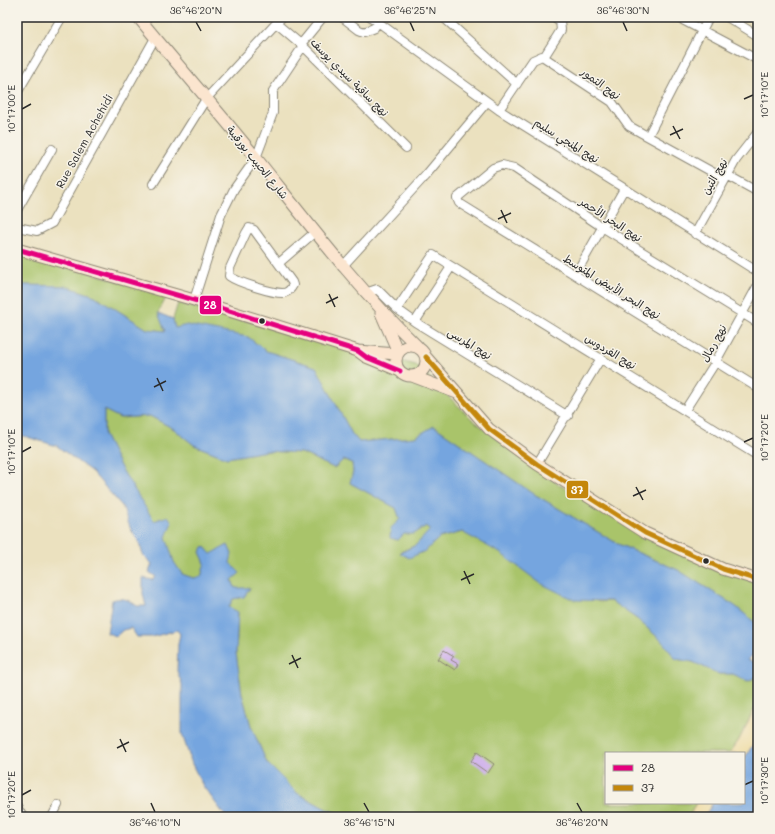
<svg xmlns="http://www.w3.org/2000/svg" width="775" height="834" viewBox="0 0 775 834" font-family="Mali,'Playpen Sans Arabic',sans-serif">
	<rect width="100%" height="100%" fill="#f7f3e8"/>
	<filter id="ink" filterUnits="userSpaceOnUse"><feTurbulence type="fractalNoise" baseFrequency=".025" numOctaves="2"/><feDisplacementMap in="SourceGraphic" scale="8" xChannelSelector="R" yChannelSelector="G"/><feConvolveMatrix kernelMatrix="1 2 1 2 8 2 1 2 1" color-interpolation-filters="sRGB"/></filter>
	<filter id="wash" filterUnits="userSpaceOnUse"><feTurbulence type="fractalNoise" baseFrequency=".012" numOctaves="4" result="noise"/><feDisplacementMap in="SourceGraphic" scale="16" xChannelSelector="R" yChannelSelector="G"/><feGaussianBlur stdDeviation="0.9" result="paint"/><feColorMatrix in="noise" values="0 0 0 0 0 0 0 0 0 0 0 0 0 0 0 0 0 1.4 0 .05"/><feComposite in="paint" operator="in"/></filter>
	<g filter="url(#wash)">
		<rect width="100%" height="100%" fill="#ebe1bf"/>
		<!-- green -->
		<path fill="#a9c46b" stroke="#6a784b" d="M17,250l150,46 -9,17 8,18 -19,-2 -52,-33 -29,-10 -41,-1 -8,-3z
			M178,303l238,62 57,55 73,56 44,28 168,79v42l-23,-19 -57,-36 -60,-26 -84,-50 -100,-68 -19,11 -56,5 -7,-8 -36,-67 -50,-16 -18,-14 -73,-9 -2,-9z
			M104,410l16,8 30,-2 24,13 20,16 33,13 39,-7 36,2 32,15 9,-8 9,3 1,9 -3,11 46,25 4,11 -9,9c17,8 20,8 35,-2l4,5 -14,14 -16,7 25,-1 14,-13 23,-6 137,70 12,-1 26,18 24,21 15,19 17,3 26,12h14l15,7 10,-5v26l-19,38 -9,13h-124v50h90l-7,14h-342l-21,-8 -29,-16 -30,-30 -16,-37 -9,-32 -6,-41 2,-40 -9,-6 4,-8 11,-2 6,-9 -15,1 -3,-9 2,-12 -4,-5 -2,-18 -17,10 -7,-9 -4,6 5,11 -4,14c-6,1 -13,1 -19,-3 -11,-9 -18,-42 -22,-56l-6,4 -33,-54 -17,-33z"/>
		<!-- sand -->
		<path fill="#eeda9e" stroke="#8c8264" d="M758,702v35l-14,22v-6h-14l9,-13z
			M696,803h17l-9,14h-15z"/>
		<!-- water -->
		<path fill="#75a5df" stroke="#506885" d="M17,282l8,3 41,1 29,10 52,33 18,2 -7,-18 15,6 2,9 12,-3 61,12 18,14 50,16 36,67 7,8 56,-5 19,-11 100,68 84,50 60,26 57,36 23,19v26l-11,9 11,3v13l-10,5 -15,-7h-14l-26,-12 -17,-3 -15,-19 -24,-21 -26,-18 -37,-1 -34,-17 -40,-30 -38,-21 -23,6 -14,13 -16,7 -9,-5 16,-8 14,-15 -4,-4 -12,8h-10l-6,6 -8,-2 1,-10 9,-9 -4,-11 -46,-25 3,-11 -1,-9 -9,-3 -9,8 -32,-15 -36,-2 -39,7 -33,-13 -20,-16 -24,-13 -30,2 -16,-8v25l17,33 33,53 14,-5 4,6 -6,15 8,25 8,12 11,4 8,-1 4,-14 -5,-11 4,-6 7,8 17,-9 4,9 -2,9 10,10 -8,7 3,8h15l-6,9 -11,2 -4,8 9,5 -2,41 6,41 9,32 16,37 30,30 29,16 21,8h-121l-23,-31 -11,-22 -10,-30v-50l-5,-13 1,-27 2,-10 -3,-4 -25,7h-15l-6,-9 -8,2 -7,6 -9,-3 5,-33c10,-3 16,-1 25,6h9l-3,-12v-16l10,2 3,-3 -7,-5 3,-8 -9,-9 -4,-13 -8,-12 -9,-24 -30,-34 -35,-26 -40,-12z
			M758,737v80h-54l9,-14h31v-44z"/>
		<g id="blocks">
			<!-- building -->
			<path fill="#caa8ec" d="M444,650l10,6 -3,4 7,4 -3,6 -17,-11z
				M477,752l17,12 -6,9 -17,-12z"/>
		</g>
	</g>
	<g filter="url(#ink)">
		<use href="#blocks" fill-opacity="0" stroke="#8b8675" stroke-width="1"/>
		<g fill="none" stroke-linecap="round" stroke-linejoin="round">
			<!-- street casing -->
			<g stroke="#8b8675" stroke-width="10">
				<path id="street" d="M342,17l17,13 5,2 10,-4 4,-6
					M371,17l128,93 259,162
					M443,17l74,67
					M677,17l81,43
					M727,17l31,19
					M277,24l26,22 103,102
					M301,44l22,-27
					M544,57l17,-27 -1,-9 -6,-4
					M17,93l45,-76
					M499,110l34,-50 9,-4 70,46 17,24 96,53
					M648,136l61,-119
					M727,175l31,17
					M153,184l53,-85 76,-82
					M17,210l35,-61
					M17,227l20,4 15,-8 103,-185
					M249,228l5,2 38,52 1,3c-2,4 -5,7 -9,8 -10,1 -47,-11 -55,-17l1,-8 16,-35z
					M695,234l41,-74 22,-28
					M279,263l36,-31
					M342,267l84,-92 61,-73
					M575,275l49,-86
					M365,293l12,-4 20,20 18,13 153,94
					M194,300l27,-85 13,-26 22,-31 17,-45v-22l30,-45
					M397,309l36,-54 325,201
					M415,322l36,-55
					M758,323l-156,-96 -88,-59 -12,-3 -9,3 -36,30 2,5 299,185
					M685,410l30,-47 43,-78
					M537,464l64,-106
					M17,807l6,10
					M52,817l6,-12"/>
			</g>
			<!-- secondary casing -->
			<g stroke="#8b8675" stroke-width="13">
				<path id="secondary" d="M138,17c39,47 80,94 119,142 52,65 101,130 161,188
					M17,249l177,51 164,51 8,6 34,14
					M381,313l17,39
					M396 361a15 15 0 1 1 30 0a15 15 0 1 1-30 0Z
					M358,351l39,3
					M426,357l63,72 48,35 108,69 78,36 35,11
					M412,376l45,17"/>
			</g>
			<!-- street -->
			<use href="#street" stroke="#fff" stroke-width="8"/>
			<!-- secondary -->
			<use href="#secondary" stroke="#fbe5cf" stroke-width="11"/>
			<!-- bus-1 casing -->
			<g stroke="#f7f3e8" stroke-width="8">
				<path id="bus-1" d="M17,249l177,51 164,51 8,6 34,14"/>
			</g>
			<!-- bus-2 casing -->
			<g stroke="#f7f3e8" stroke-width="8">
				<path id="bus-2" d="M426,357l63,72 48,35 108,69 78,36 35,11"/>
			</g>
			<!-- bus-1 -->
			<use href="#bus-1" stroke="#e5007d" stroke-width="5"/>
			<!-- bus-2 -->
			<use href="#bus-2" stroke="#c4870b" stroke-width="5"/>
		</g>
	</g>
	<!-- ticks -->
	<path fill="none" stroke="#2b2b2b" stroke-width="1.5" d="M196,22l5,9M410,22l4,9M623,22l4,9M744,99l9,-4M22,109l9,-5M673,126l7,13M670,135l13,-6M501,210l6,13M498,219l13,-6M329,294l6,13M326,303l12,-6M157,378l6,13M154,387l12,-6M744,442l9,-4M22,452l9,-5M636,487l7,13M633,496l13,-6M464,571l6,13M461,580l13,-6M292,655l6,13M289,664l12,-6M120,739l6,13M117,748l12,-6M744,785l9,-4M22,795l9,-5M151,803l4,9M364,803l5,9M577,803l5,9"/>
	<!-- markers -->
	<g fill="#2b2b2b" stroke="#f7f3e8" stroke-width="1.5">
		<circle cx="262" cy="321" r="3.5"/>
		<circle cx="706" cy="561" r="3.5"/>
	</g>
	<g text-anchor="middle" dominant-baseline="central" stroke-width="3" stroke-linejoin="round" paint-order="stroke">
		<!-- street labels -->
		<g font-size="11" fill="#2b2b2b" stroke="#f7f3e8">
			<text transform="translate(350 77) rotate(45)">نهج ساقية سيدي يوسف</text>
			<text transform="translate(601 83) rotate(36)">نهج التمور</text>
			<text transform="translate(567 140) rotate(32)">نهج المنجي سليم</text>
			<text transform="translate(84 141) rotate(-61)">Rue Salem Achehidi</text>
			<text transform="translate(258 162) rotate(51)">شارع الحبيب بورقيبة</text>
			<text transform="translate(714 176) rotate(-60)">نهج التين</text>
			<text transform="translate(611 219) rotate(33)">نهج البحر الأحمر</text>
			<text transform="translate(612 286) rotate(32)">نهج البحر الأبيض المتوسط</text>
			<text transform="translate(470 343) rotate(32)">نهج المرسى</text>
			<text transform="translate(713 343) rotate(-61)">نهج رمال</text>
			<text transform="translate(611 351) rotate(31)">نهج الفردوس</text>
		</g>
	</g>
	<g stroke="#f7f3e8" stroke-width="1.5">
		<rect x="199" y="295" width="23" height="20" rx="4" fill="#e5007d"/>
		<rect x="566" y="480" width="23" height="19" rx="4" fill="#c4870b"/>
	</g>
	<g font-size="11" text-anchor="middle" font-weight="bold" fill="#fff">
		<text x="210" y="309">28</text>
		<text x="577" y="494">37</text>
	</g>
	<!-- margin -->
	<rect width="775" height="834" fill="none" stroke="#f7f3e8" stroke-width="44"/>
	<!-- legend -->
	<rect x="605" y="752" width="140" height="52" fill="#f7f3e8" stroke="#a5a39c"/>
	<rect x="613" y="765" width="20" height="6" fill="#e5007d" stroke="#a5a39c"/>
	<text x="641" y="772" font-size="12" fill="#2b2b2b">28</text>
	<rect x="613" y="785" width="20" height="6" fill="#c4870b" stroke="#a5a39c"/>
	<text x="641" y="792" font-size="12" fill="#2b2b2b">37</text>
	<rect x="22" y="22" width="731" height="790" fill="none" stroke="#2b2b2b" stroke-width="1.5"/>
	<g font-size="10" text-anchor="middle" fill="#2b2b2b">
		<text x="196" y="14">36°46'20"N</text>
		<text x="410" y="14">36°46'25"N</text>
		<text x="623" y="14">36°46'30"N</text>
		<text transform="translate(764 95) rotate(-90)" y="4">10°17'10"E</text>
		<text transform="translate(11 109) rotate(-90)" y="4">10°17'00"E</text>
		<text transform="translate(764 438) rotate(-90)" y="4">10°17'20"E</text>
		<text transform="translate(11 452) rotate(-90)" y="4">10°17'10"E</text>
		<text transform="translate(764 781) rotate(-90)" y="4">10°17'30"E</text>
		<text transform="translate(11 795) rotate(-90)" y="4">10°17'20"E</text>
		<text x="155" y="826">36°46'10"N</text>
		<text x="369" y="826">36°46'15"N</text>
		<text x="582" y="826">36°46'20"N</text>
	</g>
</svg>
